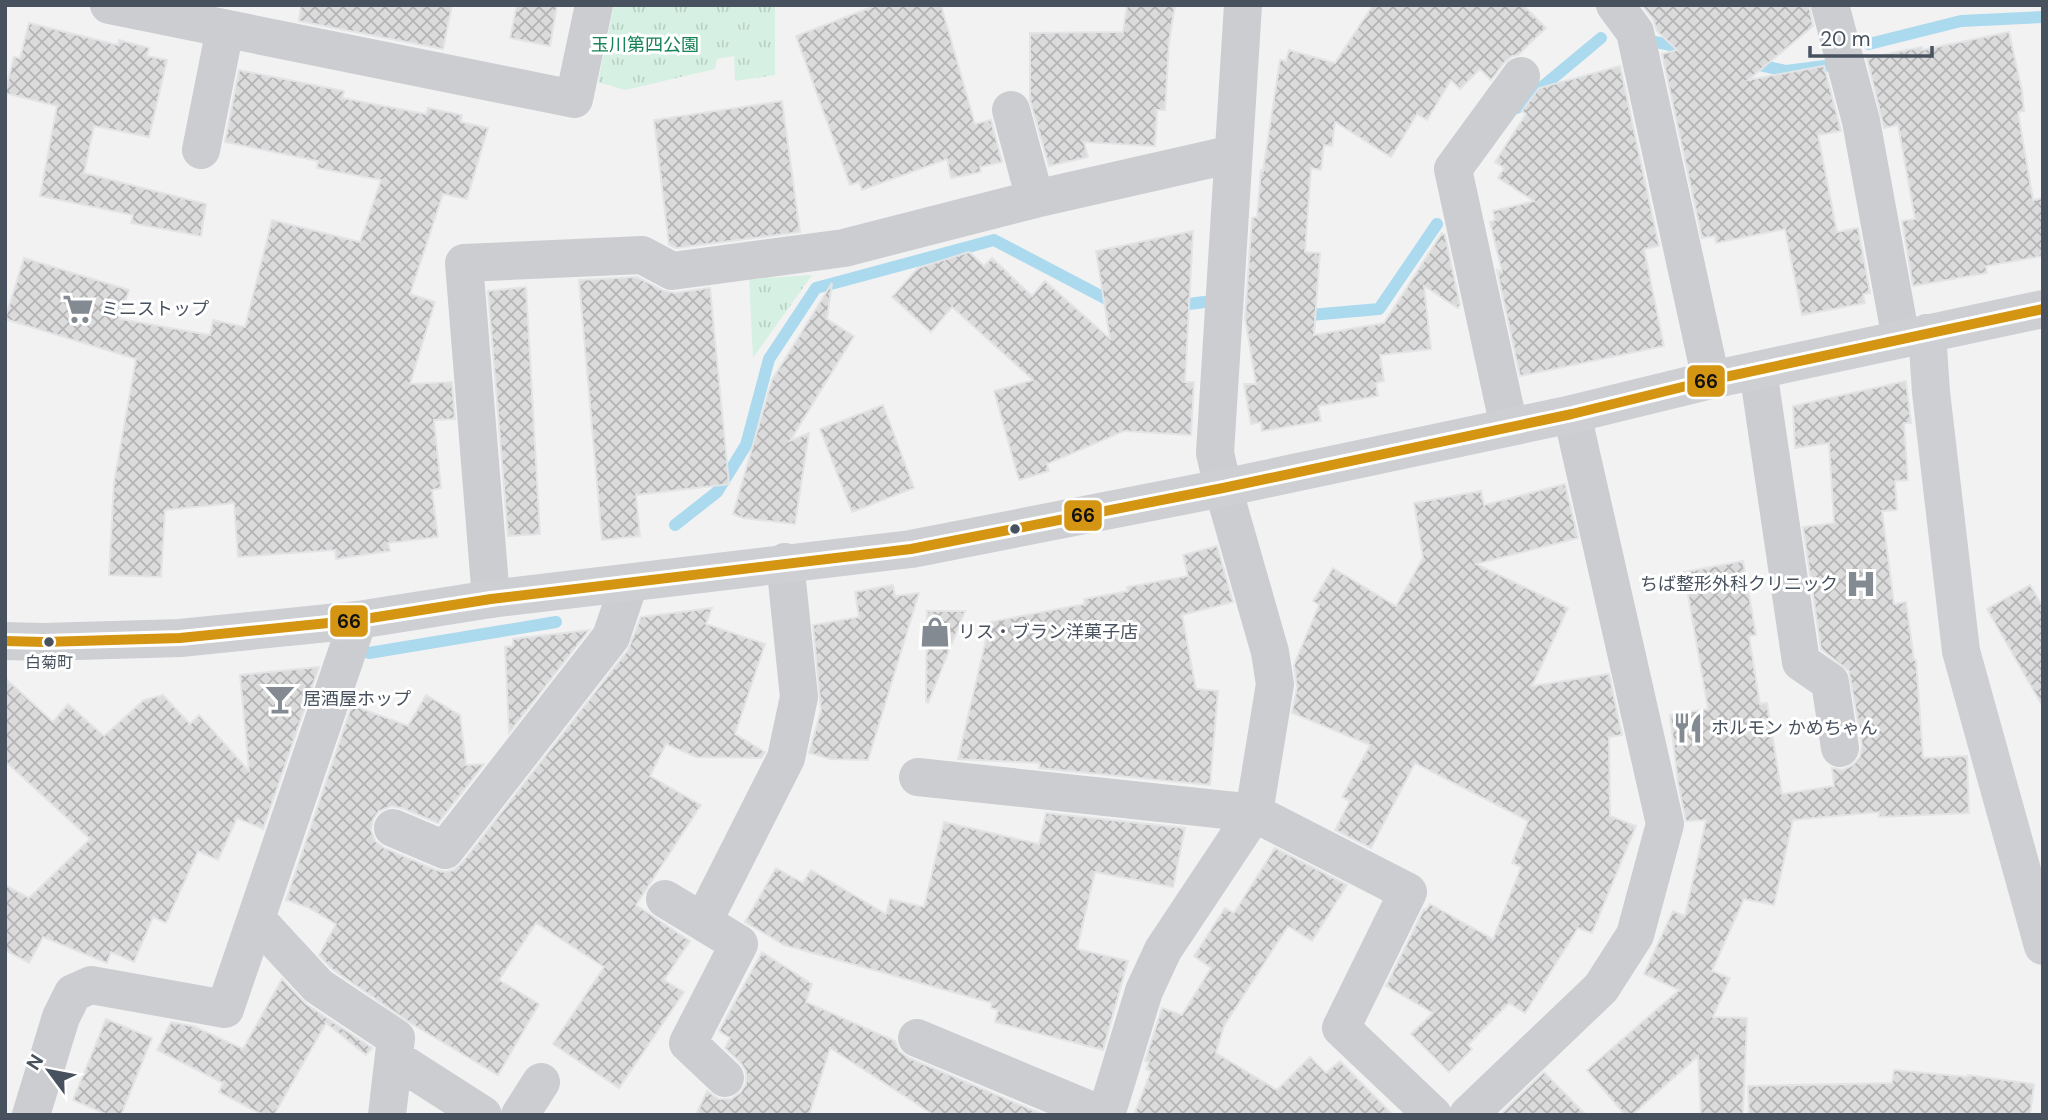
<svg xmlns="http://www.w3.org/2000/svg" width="2048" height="1120" viewBox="0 0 2048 1120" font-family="'DM Sans','Noto Sans JP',sans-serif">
	<defs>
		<pattern id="park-tufts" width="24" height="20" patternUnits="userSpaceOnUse" patternTransform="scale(1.75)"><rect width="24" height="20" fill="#d6f1e3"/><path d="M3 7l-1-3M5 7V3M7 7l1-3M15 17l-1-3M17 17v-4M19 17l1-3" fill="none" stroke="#b9d1c5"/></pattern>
		<pattern id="building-cross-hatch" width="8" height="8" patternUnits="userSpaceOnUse" patternTransform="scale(1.75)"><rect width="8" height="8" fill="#dbdbdc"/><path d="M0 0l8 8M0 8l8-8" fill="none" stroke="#b4b4b6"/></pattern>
	</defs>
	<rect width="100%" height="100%" fill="#f2f2f2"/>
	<!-- park -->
	<path fill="url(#park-tufts)" d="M614,5h161v70l-40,6 -1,-25 -17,3 -2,10 -90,21 -27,-8z
		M812,275l-59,83 -4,-79z"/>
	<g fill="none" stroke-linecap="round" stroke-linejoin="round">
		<!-- stream -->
		<path stroke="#abdaee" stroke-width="12" d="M1651,41l37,8
			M1869,44l92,-23 82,-4
			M1750,63l36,8 39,-5
			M1517,108l84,-70
			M1174,306l30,-4
			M1299,316l80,-7 58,-85
			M675,525l42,-33 29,-47 23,-86 47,-71 178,-48 122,64
			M369,653l187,-31"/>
	</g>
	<!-- building -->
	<path fill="url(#building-cross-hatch)" stroke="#e3e4e5" stroke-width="2" d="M301,5h151l-9,44 -144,-28z
		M517,5h40l-7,41 -40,-8z
		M877,5h64l34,119 16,-4 11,42 -22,5 1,5 -30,6 -4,-19 -85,31 -3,-8 -9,3 -54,-149z
		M1127,5h48l-6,37 -4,68h-8l-2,36 -71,-4 4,15 -39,9 -19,-66v-67l93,-1z
		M1373,5h150l23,23 -28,27 -6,1 -8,7 -13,17 -11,-11 -20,20 -9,-9 -24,40 -10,-6 -26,43 -56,-35 -3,24 -8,-1 -3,25 -10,-2 -6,84 15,1 -6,82 70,-12 58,-90 3,2 15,70 -2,3 -34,-22 7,63 -51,6 4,26 -8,2 2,13 -60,10 3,15 -59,10 -1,-9 -10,2 -7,-40h12l-11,-66 7,-100 5,-1 4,-47 2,1 17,-111 6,1 3,-11 46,13z
		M1642,5h167l4,21 -65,54 76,-14 17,65 -23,4 19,97 21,-4 12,65 -7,1 2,9 -63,12 -17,-86 -69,14 -1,-7 -13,2 -40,-184 15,-4 -20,-19 -4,-12z
		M29,23l89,22 1,-5 30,8 -2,8 20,4 -18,77 -55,-11 -10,47 122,31 -5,32 -70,-13 2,-8 -93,-19 17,-90 -52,-13 9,-36 6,1z
		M2009,32l13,59 2,20 -6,1 15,88 10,-2v58l-57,10 1,7 -74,13 -11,-65 13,-2 -17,-94 -14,3 -17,-70 55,-11v3z
		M1620,66l39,180 -15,3 20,97 -144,30 -23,-106 5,2 -12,-50 5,-2 -2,-9 41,-10 -36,-23 6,-10 -9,-6 31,-48 -4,-3 17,-23z
		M239,70l105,21 -2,7 84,16 2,-6 34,7 -1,7 27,6 -21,71 -24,-5 -33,100 25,8 -25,82 42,-2 3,37 -21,1 7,68 -9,2 6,47 -50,6 2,8 -54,8 -1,-9 -97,7 -4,-54 -69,7 -4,67 -52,-2 5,-93 22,-123 -131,-40 19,-61 105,32 -9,29 90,16 3,-15 32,7 27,-107 88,22 21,-62 -64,-12 1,-7 -93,-19z
		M782,101l18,131 -124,16 -7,-3 -15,-125z
		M1193,231l-8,151h9l-3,53 -67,-4 -77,33 2,7 -30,9 -25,-89 39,-11 -81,-73 -21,25 -39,-35 26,-29 51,-16 15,14 8,-8 40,38 13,-15 65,58 -14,-88z
		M637,277l25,13 12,3 36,-5 19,196 -93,11 4,41 -38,4 -23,-260z
		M832,283l-5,36 27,17 -64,105 19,-8 -14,91 -52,-6 -10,-4 39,-134z
		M526,287l14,247 -32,2 -20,-245z
		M1906,381l5,42h-7l4,57 -13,1 2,29 -15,1 12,93 12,-2 8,58h2l7,98 44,-2 2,57 -90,4v-5l-86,8 -19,85 -30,-6 -32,72 18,7 -17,39 34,1 -4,97h-42l-3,-59 -66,59h-7l-38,-45 92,-80 -35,-16 29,-63 12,5 21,-96 -20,1 -8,-38 -8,-68 38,-6 -24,-137 59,-11 13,74 -7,1 11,68 7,-1 15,91 52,-8 -2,-18 11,2 10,-5 7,-8 2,-12 -13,-74 -28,-22 -18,-122 31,-4 -5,-80 -34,5 -2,-42z
		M883,405l31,83 -62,24 -32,-83z
		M1565,484l13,54 -102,26 92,44 -36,78 77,-12 13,61 -13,2 1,79 26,10 -44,107 -14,-5 -53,85 -16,-10 -41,42 4,4 -23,23 -38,-38 22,-21 -47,-27 38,-77 2,1 4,-6 63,35 28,-72 -9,-4 16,-42 -113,-58 -44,85 -36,-18 15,-29 -8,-4 28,-52 -78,-32 5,-26 -3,-22 25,-60 -6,-4 20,-33 63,38 27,-48 -9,-55 67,-12 3,14z
		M1217,546l16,56 -51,13 14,74 22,2 -8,94 -171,-17 1,-5 -82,-4 32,-137 95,-18 -1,-5 44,-8 -1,-4 61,-11 -5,-21z
		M893,585l2,11 24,-3 -51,167 -37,-1 -22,-6 12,-43 -8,-85 46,-8 -4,-25z
		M2030,585l13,22v100l-56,-98z
		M712,608l-6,16 59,20 -30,90 30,18 -4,6 -65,-1 -30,-13 -16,32 51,29 -65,100 54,36 -26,39 20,12 -65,96 -66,-44 51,-77 -68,-44 -37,57 40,24 -41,71 -86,-51 -80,-55 -13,-14 17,-31 -29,-17 -21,-7 66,-195 56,21 18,-31 34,20 6,50 18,-1 -46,59 -36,-15 -11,-2 -12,5 -6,8 -2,11 4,11 9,7 52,22 9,2 9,-2 8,-7 166,-213 13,-33z
		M927,611h38l-37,92 -2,-1z
		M589,630l-80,103 -4,-86 8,-1v-7z
		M319,667l-56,162 -26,-11 -19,42 -20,-9 -32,72 -13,-6 -19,45 -23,-10 -4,11 -64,-26 -14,26 -24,-13v-65l24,13 61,-59 -85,-78v-83l48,44 15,-18 36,32 40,-36 19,-5 27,29 9,-9 50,56 -9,-96z
		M1046,813l139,15 -12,59 -78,-15 -18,77 51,12 -25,89 -108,-28 3,-12 -7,-2 1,-5 -208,-58 -39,-23 31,-54 27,15 8,-13 75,44 4,-15 34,8 20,-85 95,22z
		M1275,848l72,37 -35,56 -24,-15 -64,100 -8,27 61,37 33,-33 16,16 14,-12 53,54h-259l17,-44 -5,-2 3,-7 -4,-1 17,-53 20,7 29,-47 -17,-12 31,-48 9,5z
		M762,952l50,32 -6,18 89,39 4,10 10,7 135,57h-110l-104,-67 -21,67h-113l11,-24 12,8h12l9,-6 6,-9v-13l-6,-9 -15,-14 5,-10 -11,-7z
		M282,979l24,25 66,44 -6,7 -40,-32 -52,92h-11l-44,-23 4,-9 -66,-33 14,-28 22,4 50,23z
		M106,1019l46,19 -31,77h-13l-35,-15z
		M1894,1070l73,7 1,-2 66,9 -4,31h-281l-1,-29 144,-3z
		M1544,1072l42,43h-86z"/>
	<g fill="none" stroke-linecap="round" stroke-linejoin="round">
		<!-- street -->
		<path stroke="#cccdd0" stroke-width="38" d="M109,5l465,94 20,-94
			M1615,5l20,27 76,348
			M1830,5l31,116 40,218
			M1011,110l24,89
			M201,150l24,-121
			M1758,370l43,292 29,20 10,66
			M1509,427l-56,-258 68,-93
			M491,599l-27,-336 178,-8 30,16 172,-23 191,-49 198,-45
			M918,777l336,36 154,79 -67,136 92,87
			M393,828l52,22 166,-213 18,-53
			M665,899l38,23
			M257,920l61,66 78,52 -9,77
			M917,1038l185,77
			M394,1058l89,57
			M725,1078l-37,-35 51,-99 -36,-22 83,-164 13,-61 -14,-135
			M31,1115l30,-98 12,-24 18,-8 134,24 133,-389
			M520,1115l21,-33
			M1106,1115l38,-124 19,-41 91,-137 21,-129 -5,-32 -47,-164 -8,-35 28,-448
			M1468,1115l133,-127 34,-53 30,-111 -93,-410"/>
		<!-- secondary -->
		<path stroke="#cdcfd3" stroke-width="38" d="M1927,333l4,59 30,259 82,295
			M5,641l39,1 136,-4 178,-18 133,-21 420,-50 312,-61 349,-74 139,-34 332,-71"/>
		<!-- bus-1 casing -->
		<g stroke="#fff" stroke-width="16">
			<path id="bus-1" d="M5,641l39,1 136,-4 178,-18 133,-21 420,-50 312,-61 349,-74 139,-34 332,-71"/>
		</g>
		<!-- bus-1 -->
		<use href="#bus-1" stroke="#d49513" stroke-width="10"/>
	</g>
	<!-- icons -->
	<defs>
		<g id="supermarket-bare" transform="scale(2.415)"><path d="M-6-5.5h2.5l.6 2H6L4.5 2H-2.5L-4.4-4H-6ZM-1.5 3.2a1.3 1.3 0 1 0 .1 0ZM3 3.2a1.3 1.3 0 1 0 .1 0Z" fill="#848a92" stroke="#fff" stroke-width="2.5" paint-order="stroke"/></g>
		<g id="hospital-bare" transform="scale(2.415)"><path d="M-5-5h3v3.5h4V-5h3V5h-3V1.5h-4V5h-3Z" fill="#848a92" stroke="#fff" stroke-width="2.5" paint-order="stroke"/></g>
		<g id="shop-bare" transform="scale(2.415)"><path d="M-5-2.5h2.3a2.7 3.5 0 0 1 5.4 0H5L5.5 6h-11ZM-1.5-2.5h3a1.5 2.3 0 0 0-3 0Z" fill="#848a92" stroke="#fff" stroke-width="2.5" paint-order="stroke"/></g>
		<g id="bar-bare" transform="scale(2.415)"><path d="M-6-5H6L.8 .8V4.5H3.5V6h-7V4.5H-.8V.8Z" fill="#848a92" stroke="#fff" stroke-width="2.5" paint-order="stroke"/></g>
		<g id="restaurant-bare" transform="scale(2.415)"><path d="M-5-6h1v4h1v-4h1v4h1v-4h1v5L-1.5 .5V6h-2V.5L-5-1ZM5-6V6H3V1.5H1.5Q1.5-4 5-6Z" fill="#848a92" stroke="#fff" stroke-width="2.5" paint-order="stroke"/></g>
	</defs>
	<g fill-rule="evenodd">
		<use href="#supermarket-bare" x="78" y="309"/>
		<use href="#hospital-bare" x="1861" y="584"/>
		<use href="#shop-bare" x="935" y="632"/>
		<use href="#bar-bare" x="280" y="699"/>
		<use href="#restaurant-bare" x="1688" y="728"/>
	</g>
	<!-- markers -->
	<g fill="#48525f" stroke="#fff" stroke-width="2.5">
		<circle cx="1015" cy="529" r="6"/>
		<circle cx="49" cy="642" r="6"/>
	</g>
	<g text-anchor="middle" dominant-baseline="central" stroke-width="6" stroke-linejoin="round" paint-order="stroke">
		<!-- bus labels -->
		<g font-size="16" fill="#48525f" stroke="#fff">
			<text x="49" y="662">白菊町</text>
		</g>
		<!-- park labels -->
		<g font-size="18" fill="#178257" stroke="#fff">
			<text x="645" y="45">玉川第四公園</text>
		</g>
		<!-- poi labels -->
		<g font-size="18" fill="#48525f" stroke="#fff" text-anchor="start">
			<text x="101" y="309">ミニストップ</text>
			<text x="1838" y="584" text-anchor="end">ちば整形外科クリニック</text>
			<text x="958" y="632">リス・ブラン洋菓子店</text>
			<text x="303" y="699">居酒屋ホップ</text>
			<text x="1711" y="728">ホルモン かめちゃん</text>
		</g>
	</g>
	<g stroke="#fff" stroke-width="2.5">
		<rect x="1686" y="364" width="40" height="34" rx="7" fill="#d49513"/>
		<rect x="1063" y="499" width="40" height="33" rx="7" fill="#d49513"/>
		<rect x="329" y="604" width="40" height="34" rx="7" fill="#d49513"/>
	</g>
	<g font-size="19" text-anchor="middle" font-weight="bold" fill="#111">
		<text x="1706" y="388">66</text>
		<text x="1083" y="522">66</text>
		<text x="349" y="628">66</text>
	</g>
	<!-- border -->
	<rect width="2048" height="1120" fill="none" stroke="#48525f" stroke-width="14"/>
	<!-- north arrow -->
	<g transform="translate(49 1071) rotate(302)" stroke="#ffffff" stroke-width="5" paint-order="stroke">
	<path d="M0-5L12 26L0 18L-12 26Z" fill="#48525f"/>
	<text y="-10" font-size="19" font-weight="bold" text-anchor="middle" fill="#48525f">N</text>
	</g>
	<!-- scale -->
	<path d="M1810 46v10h122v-10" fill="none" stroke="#48525f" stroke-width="3.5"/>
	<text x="1820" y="46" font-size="21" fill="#48525f" stroke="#ffffff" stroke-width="5" paint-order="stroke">20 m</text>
</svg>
